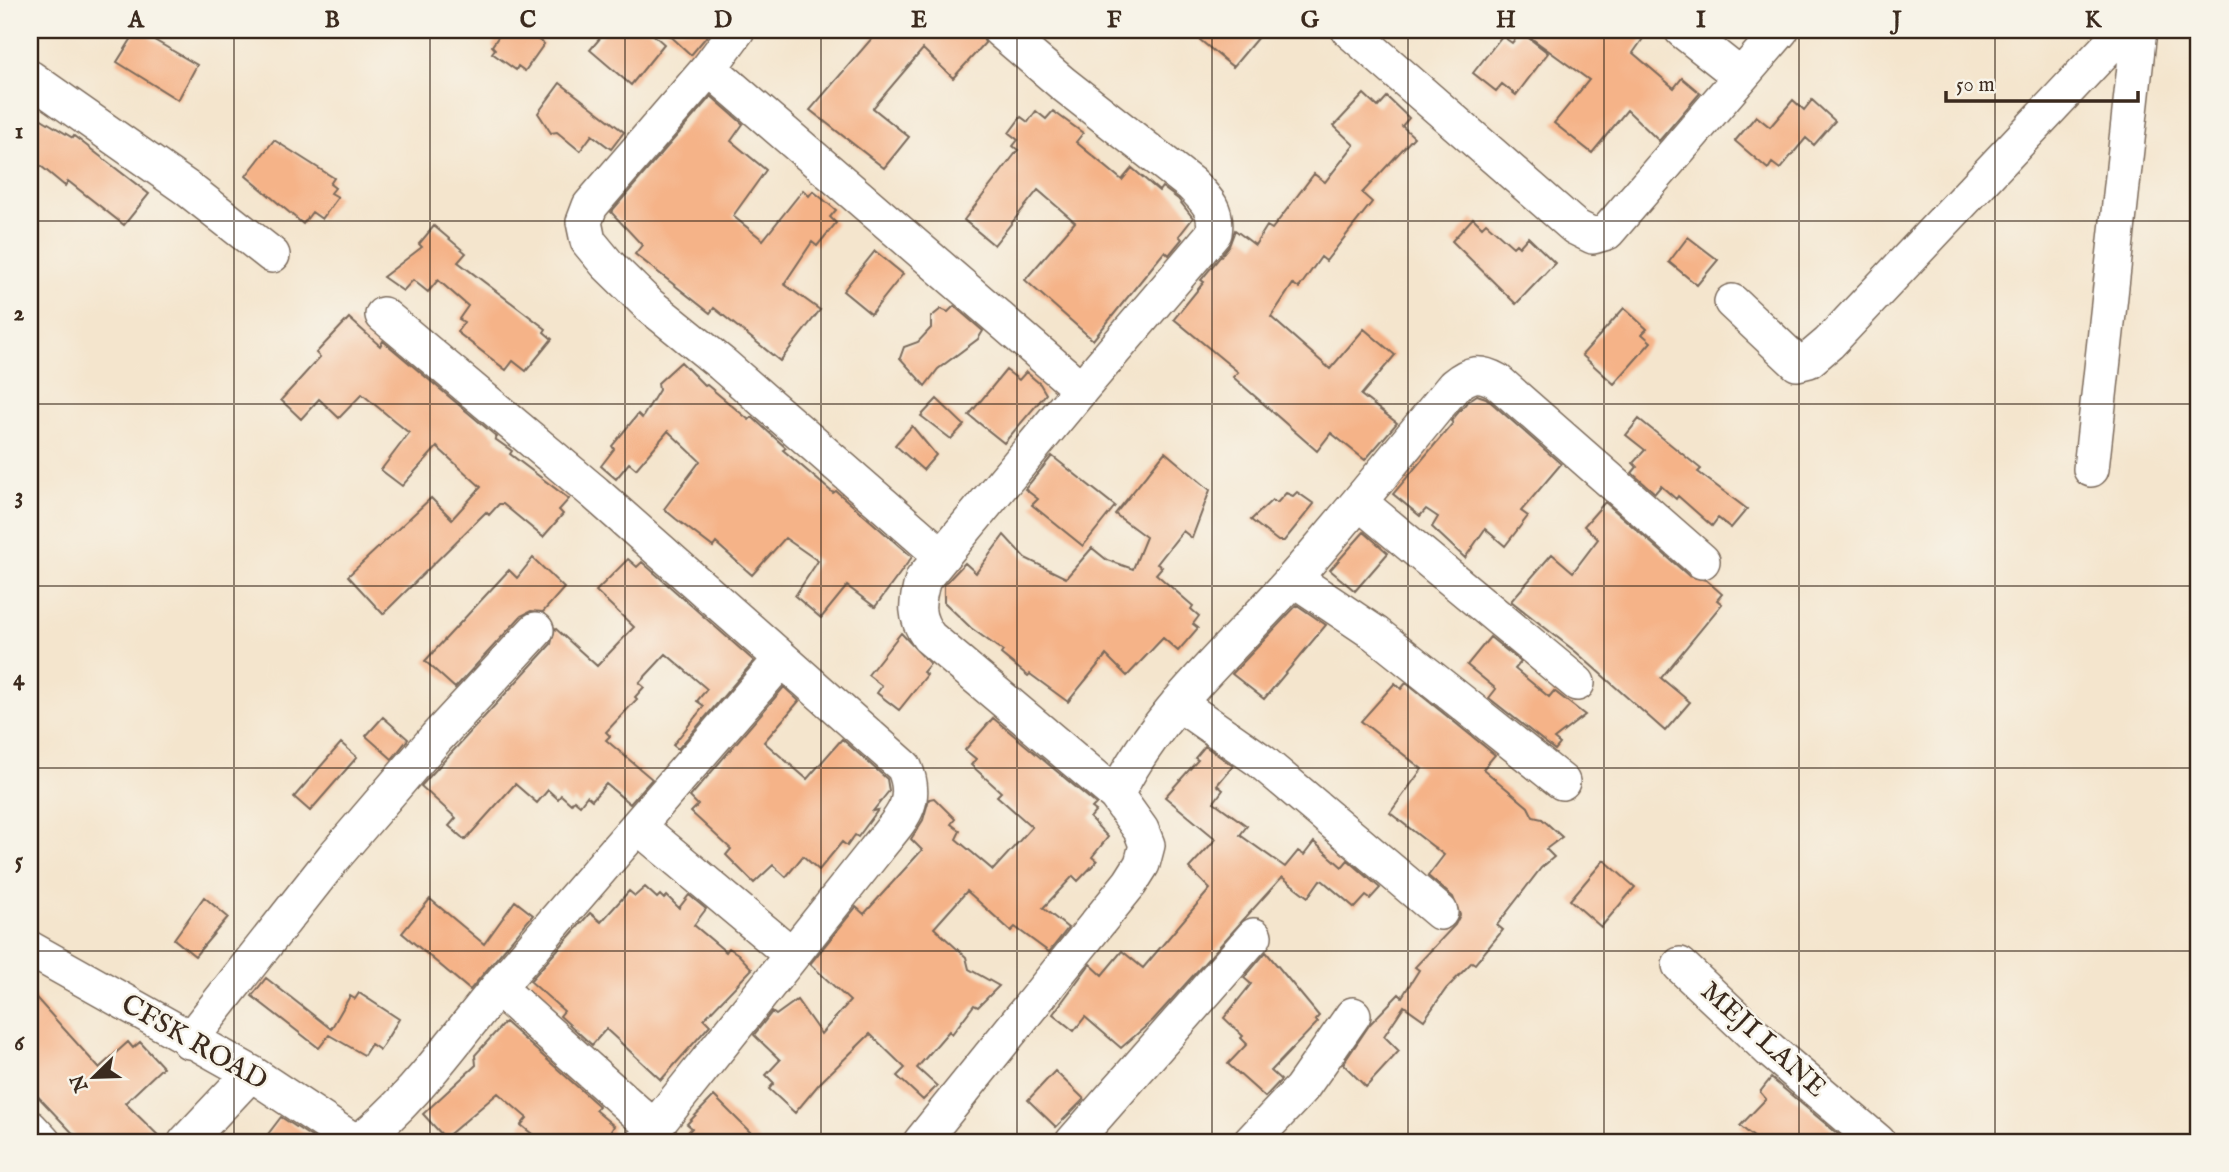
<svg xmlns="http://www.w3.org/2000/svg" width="2229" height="1172" viewBox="0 0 2229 1172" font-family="'IM FELL English',serif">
	<rect width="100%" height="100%" fill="#f7f3e8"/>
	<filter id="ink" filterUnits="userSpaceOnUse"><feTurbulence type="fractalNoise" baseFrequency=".0143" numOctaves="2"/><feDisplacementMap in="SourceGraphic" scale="14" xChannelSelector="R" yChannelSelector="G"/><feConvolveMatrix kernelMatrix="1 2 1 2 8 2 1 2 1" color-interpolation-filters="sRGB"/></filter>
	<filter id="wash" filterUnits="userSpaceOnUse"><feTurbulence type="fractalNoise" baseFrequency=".00686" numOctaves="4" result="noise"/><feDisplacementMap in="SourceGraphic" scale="28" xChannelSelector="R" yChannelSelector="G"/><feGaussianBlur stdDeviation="1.57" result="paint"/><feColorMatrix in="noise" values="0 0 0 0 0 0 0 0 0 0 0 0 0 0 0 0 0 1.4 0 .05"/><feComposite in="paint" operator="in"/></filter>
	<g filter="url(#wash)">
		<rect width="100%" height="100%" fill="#f4e5cd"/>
		<g id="blocks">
			<!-- building -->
			<path fill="#f5b388" d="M137,30l60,35 -19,35 -61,-38z
				M503,30h21l20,14 -19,27 -7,-5 -2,4 -24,-17 3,-4 -3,-3z
				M607,30h41l16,14 -33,41 -41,-35z
				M664,30h48l-21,25z
				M879,30h101l5,13 -32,35 -30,-29 -50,59 36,29 -25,31 -74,-58z
				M1188,30h76l-31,37z
				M1520,30h129l-16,23 41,35 8,-10 18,15 -41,48 -32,-31 -35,43 -38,-30 35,-43z
				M1521,32l27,21 -32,42 -14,-11 -6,7 -23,-18 29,-37 10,7z
				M560,83l64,49 -13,17 -19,-14 -12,16 -23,-19 -6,1 -13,-20z
				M1364,94l14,13 9,-10 22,21 -7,8 12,11 -52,56 10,9 -46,59 -5,-4 -22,31 -6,-4 -22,33 59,52 34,-40 31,26 -34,40 36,28 -32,37 -34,-27 -14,18 -84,-74 5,-5 -64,-53 30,-37 -3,-2 28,-34 6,-16 20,15 12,-19 5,3 42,-55 11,8 29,-37 -20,-19z
				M711,96l32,28 -12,17 35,29 -33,46 30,24 40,-50 6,6 4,-5 23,19 -6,7 6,6 -19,23 -5,-4 -28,42 36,26 -40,51 -66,-53 -4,5 -75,-59 7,-9 -31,-33z
				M1793,100l11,10 8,-10 23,21 -21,24 -8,-7 -26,31 -8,-6 -4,6 -33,-28 21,-25 14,11z
				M1036,111l10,8 7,-8 30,22 -7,9 46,38 10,-12 27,23 3,-4 16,12 15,19 -14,18 3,3 -13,16 -4,-4 -72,89 -68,-60 50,-58 -37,-32 -44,55 -30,-25 54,-70 -5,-4 5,-6 -9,-7 12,-16 7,5z
				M30,112l43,26 1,-2 75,58 -25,31 -56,-44 -3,5 -35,-29z
				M274,140l60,38 -4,6 5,4 -4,5 7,4 -16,22 -10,-7 -9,12 -57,-48z
				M1473,218l9,9 4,-4 27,24 3,-3 3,3 9,-10 27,26 -39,41 -64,-63z
				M434,226l32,27 -8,9 88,67 -2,3 8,7 -26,32 -13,-10 -7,9 -49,-38 7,-10 -5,-3 9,-13 -30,-26 -10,12 -15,-12 -10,11 -20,-14 39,-30 -3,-3z
				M1688,237l30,23 -21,25 -28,-23z
				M875,251l28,23 -32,40 -28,-23z
				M954,306l29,25 -5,8 -40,30 -13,17 -25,-28 4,-11 14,-5 13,-14v-11l10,-8 7,3z
				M1624,308l23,21 -5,5 9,8 -37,42 -32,-29z
				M349,318l31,28 3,-5 114,96 -2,2 17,12 -2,3 59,45 -10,11 4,4 -20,23 -40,-33h-4l-10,11 -3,-3 -103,102 -35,-38 83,-78 21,21 29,-32 -44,-40 -35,39 -21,-16 28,-37 -47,-39 -23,24 -20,-19 -18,20 -20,-19 39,-43 -4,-4z
				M681,362l24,24 2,-1 42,35 3,-3 34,31 -3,2 50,43 3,-2 76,66 -37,50 -28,-21 -26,32 -26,-22 23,-35 -33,-23 -33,37 -36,-32 -3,4 -37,-28 -12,-10 36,-48 -32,-30 -32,38 -7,-6 -13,16 -15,-13 13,-17 -2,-3 26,-32 4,4 17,-28 -1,-7z
				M1006,370l13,10 7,-8 14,12 6,10 -42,49 -35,-28z
				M1477,395l9,3 75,66 -40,47 7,5 -23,30 -20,-17 -20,29 -33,-31 6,-10 -12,-8 -6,7 -27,-22 60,-71 -2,-2 17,-20z
				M937,399l27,26 -13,14 -30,-23z
				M1639,419l62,50 -3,3 49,37 -16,19 -13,-10 -6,8 -34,-30 -2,3 -15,-13 -6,7 -23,-20 5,-6 -4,-4 12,-13 -19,-15z
				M912,426l24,29 -13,15 -28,-25z
				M1165,452l45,38 -18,48 -9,-7 -26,33 5,3 -6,7 37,32 -2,3 8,7 -6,8 5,4 -20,23 -15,-13 -36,38 -21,-21 -38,47 -38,-28 -2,2 -27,-22 2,-3 -32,-23 -27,-26v-17l21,-22 11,10 28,-38 21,23 41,20 26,-30 15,12 26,9 13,-32 -31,-23z
				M1052,456l63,50 -32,40 -51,-41 6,-6 -13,-10z
				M1297,492l17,12 -30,37h-6l-27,-21 21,-20 5,3 9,-10 7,3z
				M1605,502l84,74 17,4 16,14 -5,6 5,4 -61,74 29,24 -25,29 -89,-79 -65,-51 41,-47 21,18 25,-33 -14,-13z
				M1364,532l24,21 -33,38 -25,-21z
				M533,558l31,30 -21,24 -12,-1 -10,5 -66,72 -30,-27 84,-91 8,8z
				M628,559l9,8 5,-5 112,99 -76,88 -5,-4 31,-39 -7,-5 10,-12 -41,-35 -27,29 5,4 -9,10 2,2 -31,33 4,4 -4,4 46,39 -22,25 -24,-20 -14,16 -5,-4 -7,9 -6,-5 -3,4 -10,-9 -3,4 -10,-9 -11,13 -22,-19 -50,56 -16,-14 7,-8 -35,-32 130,-142 4,-16 42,38 37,-39 -38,-36z
				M1297,605l29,20 -62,74 -32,-25z
				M901,633l29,31 -7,8 4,3 -28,35 -22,-17 5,-7 -14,-11z
				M1490,637l31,25 -6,7 34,28 5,-6 31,24 -31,24 6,5 -5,6 -66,-52 7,-9 -29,-24z
				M1395,683l6,6 5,-6 89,72 -12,14 45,38 5,10 9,2 20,18 -16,12 8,8 -13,11 -44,57 6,5 -28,34 -3,-2 -26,27 -22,31 -20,-14 -20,30 15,15 -33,36 -23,-23 27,-40 29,-30 3,3 17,-27 -4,-3 40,-42 5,-10 -7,-18 -25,-21 16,-21 -54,-42 32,-44 -61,-48z
				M784,687l15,14 -35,41 43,37 35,-40 45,40 2,12 -16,20 5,-1 -20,27 -3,-2 -8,11 -5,-4 -23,28 -16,-14 -17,21 -13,-12 -19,18 -28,-28 5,-6 -40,-37 7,-7 -8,-8z
				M383,717l25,22 -16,20 -26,-23z
				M993,718l103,86 -4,4 4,3 -6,7 18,19 -16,20 5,4 -19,20 -5,-5 -30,32 25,20 -19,24 -34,-25 -4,4 -44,-40 -33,37 32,29 3,12 30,17 -21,21 -4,-2 -22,29 -3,-3 -32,37 20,18 -14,14 -26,-24 8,-8 -35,-34 -51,50 -24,29 -26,-24 5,-6 -8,-8 14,-15 -26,-25 18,-23 4,3 21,-15 24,34 29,-33 -40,-37 46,-57 8,7 58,-64 -11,-11 12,-19 6,-21 5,-1 21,21 -4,5 9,7 -4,8 37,31 39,-43 -35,-31 4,-4 -30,-27 5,-6 -11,-9z
				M341,743l16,14 -47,54 -16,-14z
				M1205,746l28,20 -16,19 6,5 -9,12 33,24 -7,9 45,32 13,-16 6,4 10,-13 28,25 6,-7 32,28 -10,11 -4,-3 -11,12 -32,-27 -3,-1 -12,17 -26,-20 -129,143 -32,28 -36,-31 -11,14 -21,-17 37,-50 12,11 20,-24 21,17 67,-79 -21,-21 27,-29 -51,-42 33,-37 -3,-2z
				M1604,860l31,27 -34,40 -31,-27z
				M645,887l12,11 3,-3 4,4 3,-3 12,12 10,-13 17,14 -12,16 32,27 3,-4 9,6 14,15 -48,50 6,6 -49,55 -55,-51 -14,16 -32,-29 4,-5 -34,-30 60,-68 11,9 28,-31 6,5z
				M204,897l24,20 -33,39 -21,-17z
				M430,899l54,45 31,-43 18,14 -63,75 -68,-57z
				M1266,952l53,64 -4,4 3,2 -47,49 10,9 -16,17 -37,-33 19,-20 -6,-6 2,-2 -19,-18 27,-34 -7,-6z
				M266,978l65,51 19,-33 5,3 4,-6 40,26 -19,31 -9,-6 -7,11 -35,-20 -10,13 -67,-52z
				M30,991l69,77 29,-26 5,6 7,-6 23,25 -38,36 40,39h-84l-51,-54z
				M505,1022l94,84 -4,4 19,16 -3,5 11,11h-80l-21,-17 6,-7 -29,-25 -53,45 -22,-24 53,-49 -1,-10z
				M1055,1071l29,28 -28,28 -28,-27z
				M1771,1078l68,57v7h-79l-20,-16 26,-27 -6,-7z
				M714,1096l46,46h-81l13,-14 -5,-4z
				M281,1117l38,25h-57z"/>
		</g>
	</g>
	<g filter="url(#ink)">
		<use href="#blocks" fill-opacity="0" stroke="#7c6b5b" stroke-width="2"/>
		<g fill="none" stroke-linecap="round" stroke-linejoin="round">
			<!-- minor casing -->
			<g stroke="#7c6b5b" stroke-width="38">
				<path id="minor" d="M737,30l-28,38 -119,138 -6,16 4,19 19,23 42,41 73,59 220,192
					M1000,30l62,53 129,101c15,15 27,26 23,49l-133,156
					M1349,30l226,197 18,9 14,-4 174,-202
					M1682,30l57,45
					M709,68l372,321 -158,190c-7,25 -9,37 6,58l187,158 25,35 6,15 -5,19 -12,19 -209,259
					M30,78l158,111 84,66
					M1732,302l65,61 12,-3 20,-17 295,-313
					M383,315l212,178 309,274c17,38 -7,55 -29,84l-232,291
					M2091,469l48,-439
					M1359,502l218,181
					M1294,579l82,55 186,148
					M1178,703l83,58 179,151
					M1116,795c42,-85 116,-146 178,-217 55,-62 107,-128 160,-192 16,-13 25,-15 43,-5l205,180
					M639,827l153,128
					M30,949l221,124 104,69
					M1680,965l90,85 108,92
					M498,988l156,140
					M189,1041l145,-184 102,-119 100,-108
					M30,1128l13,14
					M186,1142l65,-69
					M358,1142c57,-43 96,-103 142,-157 94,-108 188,-216 281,-325
					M1073,1142l181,-206
					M1251,1142l50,-53 52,-74"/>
			</g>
			<!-- minor -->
			<use href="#minor" stroke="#fff" stroke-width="35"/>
		</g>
	</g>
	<!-- grid -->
	<path fill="none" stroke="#3b2a1e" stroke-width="2" stroke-opacity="0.55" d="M234,30v1112M430,30v1112M625,30v1112M821,30v1112M1017,30v1112M1212,30v1112M1408,30v1112M1604,30v1112M1799,30v1112M1995,30v1112M30,221h2169M30,404h2169M30,586h2169M30,768h2169M30,951h2169"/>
	<g text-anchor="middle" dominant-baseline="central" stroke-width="5" stroke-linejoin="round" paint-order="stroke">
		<!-- street labels -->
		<g font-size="28" fill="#3b2a1e" stroke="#f7f3e8">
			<text transform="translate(1763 1040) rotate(42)">MEJI LANE</text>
			<text transform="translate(194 1043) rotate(30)">CFSK ROAD</text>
		</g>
	</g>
	<!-- margin -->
	<rect width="2229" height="1172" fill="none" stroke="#f7f3e8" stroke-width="77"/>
	<!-- north arrow -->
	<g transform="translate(94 1077) rotate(247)" stroke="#f7f3e8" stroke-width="5" paint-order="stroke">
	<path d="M0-5L12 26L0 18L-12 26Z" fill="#3b2a1e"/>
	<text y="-10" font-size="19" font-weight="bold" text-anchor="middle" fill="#3b2a1e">N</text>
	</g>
	<!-- scale -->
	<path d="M1946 91v10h192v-10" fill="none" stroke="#3b2a1e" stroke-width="3.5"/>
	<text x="1956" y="91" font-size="21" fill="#3b2a1e" stroke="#f7f3e8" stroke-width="5" paint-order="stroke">50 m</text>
	<rect x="38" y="38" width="2152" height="1096" fill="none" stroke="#3b2a1e" stroke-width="2.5"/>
	<g font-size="23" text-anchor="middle" font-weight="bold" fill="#3b2a1e">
		<text x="136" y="27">A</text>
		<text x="332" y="27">B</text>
		<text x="528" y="27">C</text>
		<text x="723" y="27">D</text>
		<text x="919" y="27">E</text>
		<text x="1114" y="27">F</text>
		<text x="1310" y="27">G</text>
		<text x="1506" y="27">H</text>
		<text x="1701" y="27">I</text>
		<text x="1897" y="27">J</text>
		<text x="2093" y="27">K</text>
		<text x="19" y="138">1</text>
		<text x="19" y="320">2</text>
		<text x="19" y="503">3</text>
		<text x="19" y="685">4</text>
		<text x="19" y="868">5</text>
		<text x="19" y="1050">6</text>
	</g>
</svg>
